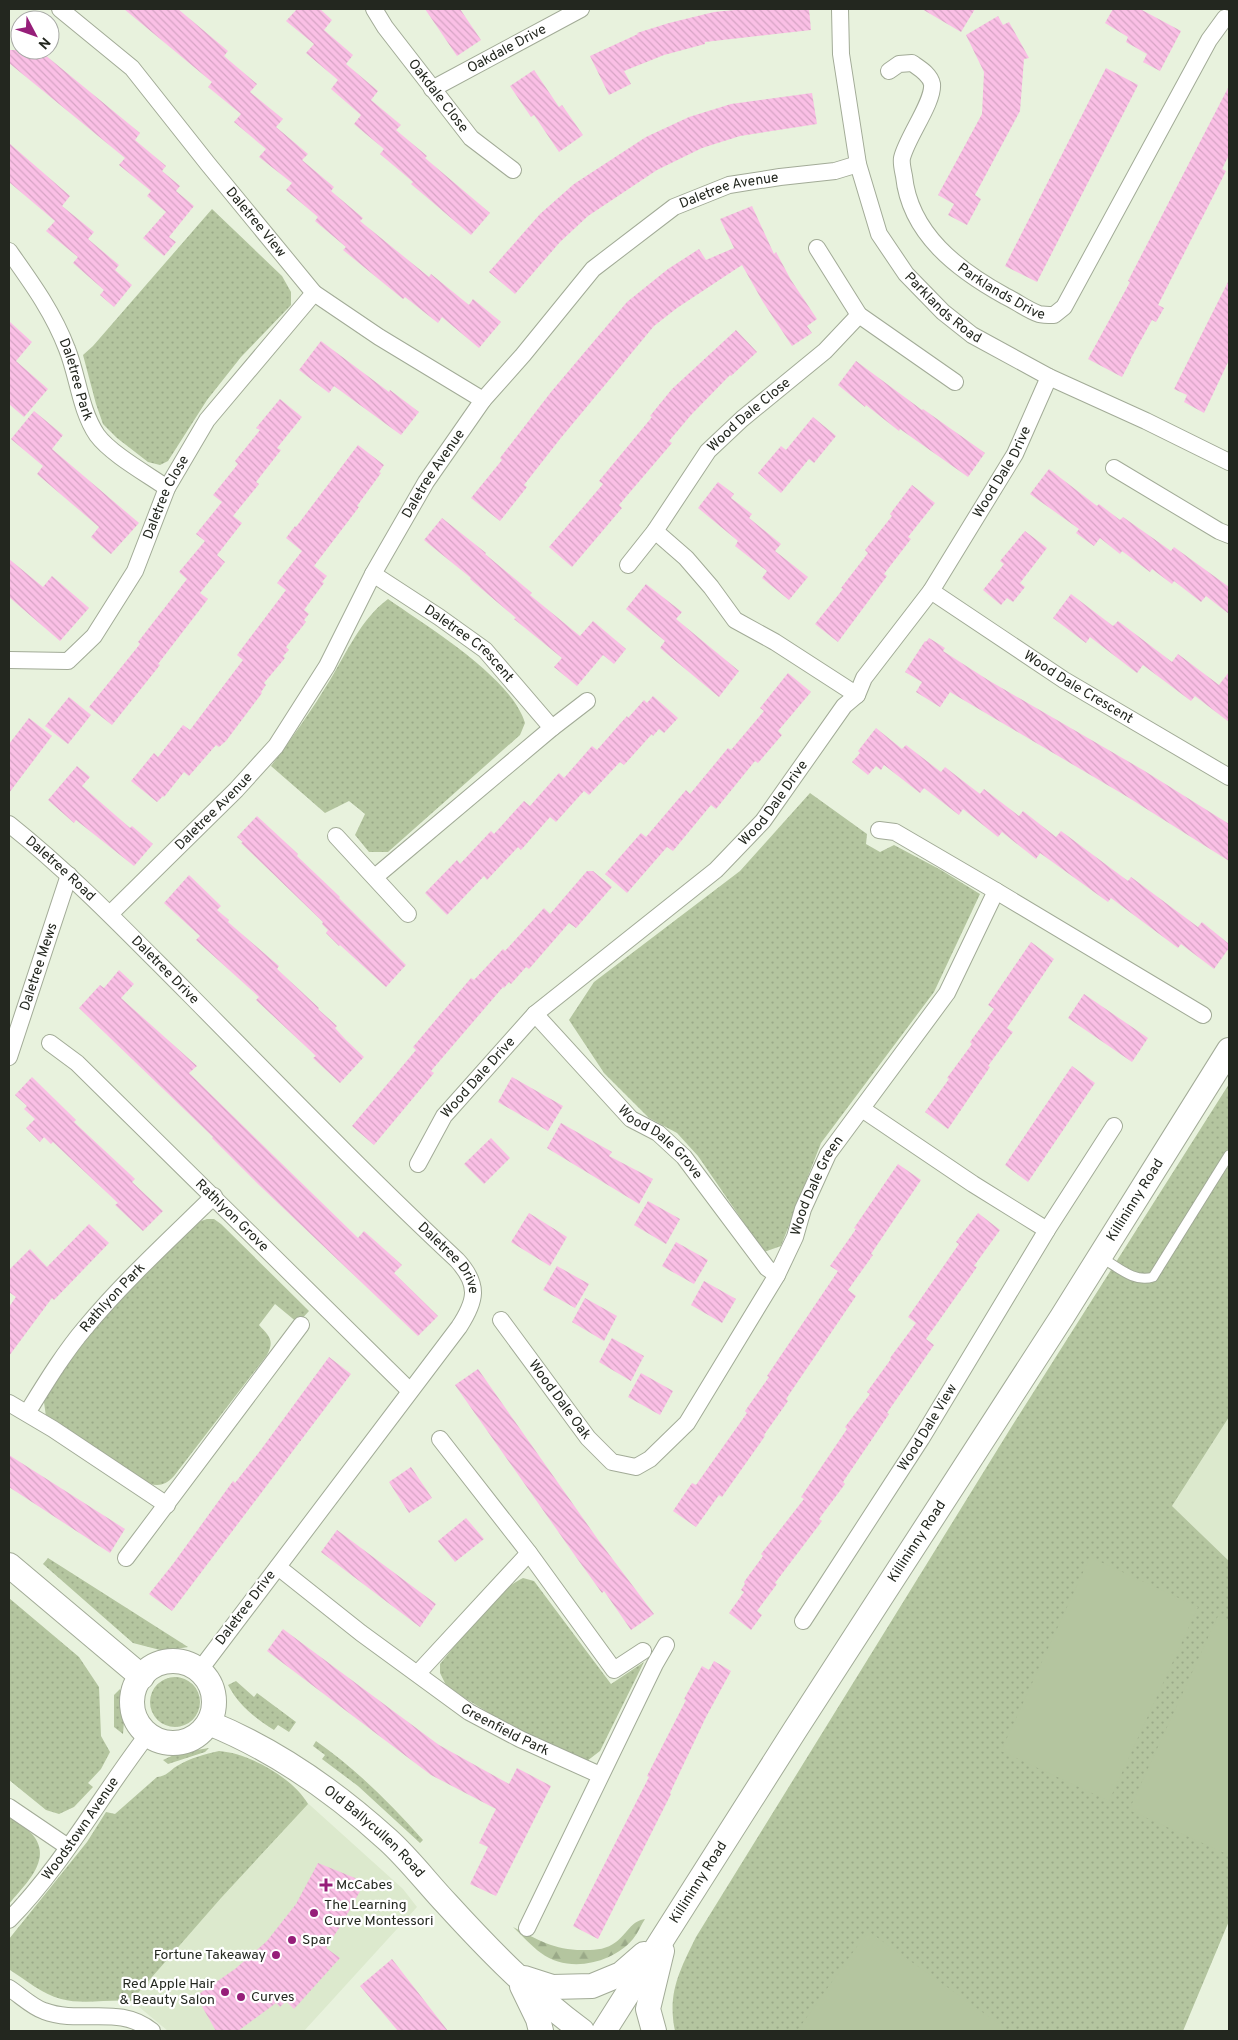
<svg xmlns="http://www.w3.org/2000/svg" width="1238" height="2040" viewBox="0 0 1238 2040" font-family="Overpass,sans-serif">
	<defs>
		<pattern id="grass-dots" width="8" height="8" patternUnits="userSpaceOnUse" patternTransform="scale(1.25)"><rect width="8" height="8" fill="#b4c59f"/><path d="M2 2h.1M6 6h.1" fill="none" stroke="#9aa988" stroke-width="1.8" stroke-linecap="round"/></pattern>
		<pattern id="forest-firs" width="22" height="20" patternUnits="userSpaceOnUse" patternTransform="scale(1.25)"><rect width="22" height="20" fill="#b4c59f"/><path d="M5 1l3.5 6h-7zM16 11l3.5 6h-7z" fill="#9aa988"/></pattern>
		<pattern id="building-back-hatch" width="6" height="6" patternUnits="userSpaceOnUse" patternTransform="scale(1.25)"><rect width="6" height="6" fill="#fabfe5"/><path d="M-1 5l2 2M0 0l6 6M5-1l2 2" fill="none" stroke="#d6a4c4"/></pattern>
	</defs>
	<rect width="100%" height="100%" fill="#e8f2dd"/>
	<!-- built -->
	<path fill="#dce9cd" d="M1229,1417v144l-57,-55z
		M301,1797l102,92 14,18 -113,124h-136l-42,-35z"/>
	<!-- grass -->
	<path fill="url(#grass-dots)" d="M212,209l70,67 9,16v13l-50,52 -34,43 -39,61 -8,4 -12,-3 -31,-24 -14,-14 -7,-20 -13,-49 10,-9z
		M388,599c40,28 123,78 137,124l-5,12 -132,117h-19l-14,-17 10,-21 -16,-13 -24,12 -54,-47c21,-28 41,-56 59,-86 17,-28 31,-61 58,-81z
		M810,793l57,41 -1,10 14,8 14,-7 47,25 39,24 -46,98 -113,151 -40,103 -17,6 -66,-96 -21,-23 -28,-15 -45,-45 -35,-53 25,-38 146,-111z
		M1229,1084v333l-57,89 57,55v360l-46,110h-508c-8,-38 5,-61 21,-94l316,-511z
		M207,1219h7l7,5 88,87 -11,12 -23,-19 -16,21c10,11 16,15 8,30l-93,121c-11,12 -19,10 -33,5l-95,-64 -2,-15 9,-20 19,-24 36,-46 90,-90z
		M48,1558l140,89 -24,4 -31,-8 -90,-79z
		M523,1578l11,3 77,103 33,-22 -44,89 -13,10 -75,-34 -49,-30 -17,-12 -6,-12v-9c23,-27 52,-71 83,-86z
		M9,1598l70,59 20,30 2,49 9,16 -9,17 -13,14 5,4 -19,20 -15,7 -13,-4 -37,-30z
		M150 1702a25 25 0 1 1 50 0a25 25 0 1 1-50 0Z
		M236,1681l18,16 3,-4 39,29 -7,10 -11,-7 -4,5c-21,-14 -34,-23 -46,-45z
		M120,1689l5,21 -2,24 -9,-7v-32z
		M316,1741c40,28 74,62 107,99l-3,3 -62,-57 -36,-27 3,-4 -12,-9z
		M209,1748l-4,4 -37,12 -5,-4 15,-7z
		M219,1751c30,2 74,27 89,53l-87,94 -90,103c-22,-2 -48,4 -70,-2 -19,-5 -35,-19 -51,-29l-1,-31 78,-97 19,-30 9,2 42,-37c10,-1 12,-6 20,-11 13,-8 28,-12 42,-15z
		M9,1818c9,3 16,9 23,16 22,25 -7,50 -23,70z"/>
	<!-- forest -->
	<path fill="url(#forest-firs)" d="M645,1919c-4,6 -7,14 -12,20 -20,24 -64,35 -92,14 -10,-7 -19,-18 -28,-26 25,13 43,24 73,23 11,0 21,-1 30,-8 11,-8 15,-21 29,-23z"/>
	<!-- park -->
	<path fill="#b4c59f" d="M1090,1557l108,50 -89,194 -108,-50z
		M1218,1616l11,5v234l-100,-45z
		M868,1931l141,100h-212z"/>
	<!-- building -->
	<path fill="url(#building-back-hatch)" d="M124,9h54l50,42 -4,5 33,28 -7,8 33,27 -7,8 32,27 -6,6 32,27 -3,4 32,27 -3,3 69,56 2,-3 38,31 4,-6 28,23 -22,26 -37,-31 -4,6 -33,-26 -2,2 -60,-49 3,-3 -31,-26 3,-4 -32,-27 6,-7 -33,-26 7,-8 -32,-27 7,-8 -33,-27 4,-5z
		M297,9h23l12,11 -8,10 29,25 -7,9 32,27 -7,9 30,25 -5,5 31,26 -2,2 65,55 -19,22 -60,-51 2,-2 -33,-28 4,-5 -30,-25 7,-9 -30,-26 7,-9 -32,-27 8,-9 -28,-23z
		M425,9h35l21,31 -24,16z
		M745,9h64l2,21 -106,12v2l-41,11 -40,16 7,13 -22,11 -19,-39 48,-22 -1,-1 32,-10 45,-11z
		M922,9h53l-14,23z
		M1113,9h27l41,22 -21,40 -17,-9 4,-8 -21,-12 2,-5 -23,-14z
		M998,16l5,9 6,-3 20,36 -5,1 -4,52 -45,84 6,4 -14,26 -19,-10 6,-11 -16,-9 44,-81 2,-42 -18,-37z
		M9,50h30l101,83 -5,7 31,26 -4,5 18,15 -4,5 18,15 -25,31 7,5 -12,14 -21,-18 23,-26 -19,-16 4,-5 -32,-26 6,-7 -116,-95z
		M1106,68l32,17 -101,197 -32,-16z
		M534,70l25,37 3,-2 21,30 -24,17 -25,-37 -3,2 -21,-31z
		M1229,86v69l-7,14 4,2 -68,134 6,3 -8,14 -4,-2 -22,40h1l-9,17 -34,-18 42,-77 -2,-1z
		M812,93l5,31 -77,12 -38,12 -45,22 -69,46 -28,26 -45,52 -26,-22 51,-58 34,-30 72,-47 43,-20 42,-13z
		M9,143l61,53 -8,10 32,26 -6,7 31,26 -4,5 17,15 -18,22 -14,-12 4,-5 -31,-27 5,-6 -32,-26 9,-10 -46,-39z
		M752,206l22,48 2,-2 15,28 26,39 -10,7 5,7 -20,13 -29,-44 -21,-37 -65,43 -23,18 -94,113 -36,46 3,2 -27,34 -29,-23 31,-38 -2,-2 51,-66 76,-90 41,-33 31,-20 7,11 28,-12 -14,-29z
		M1229,280v80l-25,53 -20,-11 3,-7 -13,-6z
		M9,321l23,21 -16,19 32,28 -24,28 -15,-13z
		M736,330l21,22 -26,24 -1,-1 -39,40 -22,26 3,2 -53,62 3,3 -50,59 -23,-20 54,-63 -4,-3 53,-64 -2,-1 22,-27z
		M321,341l68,51 1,-2 29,22 -18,23 -67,-49 -5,7 -30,-23z
		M856,361l66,49 1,-1 62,44 -17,24 -68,-48 -1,2 -33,-26 -1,2 -27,-22z
		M280,399l22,18 -25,31 4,2 -25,32 3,2 -26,32 9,7 -25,32 8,7 -25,31 8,6 -50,65 2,1 -48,60 -23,-18 51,-63 -2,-2 49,-63 -8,-7 26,-31 -9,-7 26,-32 -9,-7 25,-31 -3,-3 25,-31 -4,-2z
		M34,411l29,24 -11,14 87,74 -28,31 -20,-17 8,-10 -62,-53 6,-8 -32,-27z
		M813,417l23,19 -22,27 -5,-4 -28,34 -23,-20 23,-27 5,4z
		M358,445l26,20 -5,7 2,1 -24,33 2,1 -45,59 13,10 -5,6 2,1 -20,27 5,4 -5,6 2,2 -20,25 3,3 -6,6 2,2 -21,25 2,2 -5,7 1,1 -36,48 -7,6 -3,-2 -27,31 -5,-4 -20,25 -1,-1 -6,6 -26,-21 23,-28 4,4 25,-32 7,5 53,-70 -6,-5 49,-65 -9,-7 25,-32 -16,-13 9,-12 1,1z
		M1049,469l48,37 2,-2 21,16 3,-3 48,34 3,-4 55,40v27l-23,-18 -5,6 -27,-21 -2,3 -20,-15 -2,3 -28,-21 -2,3 -20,-16 -6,8 -18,-13 3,-4 -49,-35z
		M718,482l16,12 -3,4 21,16 -3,4 32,26 -6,7 33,26 -19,23 -27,-22 5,-7 -32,-25 3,-5 -40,-33z
		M912,485l23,18 -27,34 3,2 -27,35 3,2 -49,66 -23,-18 28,-35 -2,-1 27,-35 -3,-3 27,-34 -2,-2z
		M442,518l44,35 -1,1 47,39 -2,2 50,41 13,-15 33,28 -12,15 -11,-9 -26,31 -23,-19 8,-9 -48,-39 2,-1 -46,-39 1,-1 -47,-38z
		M1025,531l22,17 -27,35 5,4 -12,15 -6,-4 -6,7 -18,-15 21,-26 -4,-3z
		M9,559l34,28 9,-11 37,32 -29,33 -51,-44z
		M646,584l36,28 -6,7 63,52 -20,26 -59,-49 5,-7 -39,-32z
		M1071,594l42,32 5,-5 54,41 6,-8 41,31 10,-13v50l-34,-26 -4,5 -48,-36 -6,8 -47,-36 -4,6 -33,-25z
		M929,638l16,10 -2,3 45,29 155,90 86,54v37l-103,-65 -176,-104 -10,15 -24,-15 6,-10 -17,-10 20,-31 1,1z
		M788,673l23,19 -33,39 4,4 -24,28 -3,-2 -39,48 -5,-4 -38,46 -6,-4 -40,46 -22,-19 36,-41 5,4 40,-47 4,4 38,-46 3,2 33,-39 -4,-3z
		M653,696l25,22 -14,15 -5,-4 -6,7 -1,-2 -28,31 -4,-3 -31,33 -5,-4 -28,31 -6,-5 -29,33 -3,-3 -31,33 -3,-4 -37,39 -22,-22 32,-33 3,4 31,-33 3,3 30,-33 6,5 29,-33 5,5 28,-32 5,4 30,-34 1,2 16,-18 3,3z
		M69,697l22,18 -23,29 -23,-18z
		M29,718l23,18 -43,57v-49z
		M876,728l26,21 4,-4 35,27 4,-5 35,27 4,-5 35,27 4,-5 33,26 5,-6 67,50 3,-4 67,50 4,-5 27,22v4l-15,21 -33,-25 -3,4 -67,-50 -3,4 -68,-49 -4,6 -34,-27 -4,5 -35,-28 -4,6 -35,-27 -4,5 -36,-28 -3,5 -5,-4 -8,9 -16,-13 8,-9 -2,-2z
		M77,766l13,11 -8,9 48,42 2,-2 21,18 -19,22 -58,-46 -2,3 -26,-23z
		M257,816l41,38 -1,2 43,41 -1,1 67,67 -20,22 -46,-42 -1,1 -13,-13 2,-3 -6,-6 1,-2 -82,-79 2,-1 -6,-5z
		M587,871h6l19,16 -36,41 -7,-5 -40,46 -3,-2 -15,17 -2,-2 -5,6 -1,-1 -72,84 3,2 -60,72 -22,-19 64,-76 -3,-3 58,-69 3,2 29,-31 2,2 39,-43 6,6z
		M189,875l32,31 -4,4 12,10 -1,2 51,44 -2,3 42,39 -1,1 19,17 -2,2 11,12 18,17 -24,26 -27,-25 3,-2 -60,-56 3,-3 -63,-57 4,-4 -36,-33z
		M1031,942l23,17 -47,69 6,4 -25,34 2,1 -42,62 -23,-17 24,-33 -2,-1 25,-34 -2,-2 24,-33 -6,-4z
		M119,970l15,14 -13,14 76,68 -8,7 169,165 6,-7 38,34 -8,8 44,43 -20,20 -159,-151 -47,-47 1,-1 -134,-129 21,-23 4,3z
		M1084,994l64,44 -16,24 -64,-44z
		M1072,1066l23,17 -67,99 -23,-17z
		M32,1077l44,43 -2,2 61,57 -3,3 31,29 -20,20 -28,-26 3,-2 -65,-61 -2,2 -7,-7 -4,5 -14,-14 9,-9 -11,-10 3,-3 -12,-11z
		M512,1077l51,29 -15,25 -50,-29z
		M561,1123l51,29 -3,4 44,23 -14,25 -92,-56z
		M491,1138l19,20 -26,26 -20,-20z
		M898,1164l23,16 -50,74 2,1 -25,35 8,6 -70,103 2,2 -24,34 1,1 -43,61 -3,-2 -23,32 -23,-16 19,-28 4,2 51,-72 -2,-2 24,-34 -2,-1 71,-105 -8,-5 26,-37 -2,-1z
		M648,1201l32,18 -14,25 -32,-19z
		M529,1213l38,24 -17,29 -39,-24z
		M978,1213l22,17 -26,36 3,1 -51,72 8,6 -47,68 2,1 -46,68 2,2 -26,35 3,2 -47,62 2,1 -20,27 5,4 -11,15 -22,-17 15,-21 -3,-2 4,-6 -1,-2 19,-26 -2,-2 43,-55 -3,-2 46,-68 -2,-2 25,-33 -3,-2 24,-33 -1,-1 26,-35 -8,-6 51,-73 -3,-2z
		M89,1224l20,19 -55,57 -2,-2 -43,58v-49l7,-10 -7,-5v-22l21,-21 17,18z
		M676,1242l32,18 -14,24 -32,-18z
		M557,1266l32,18 -14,24 -32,-18z
		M704,1281l32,18 -14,24 -31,-18z
		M585,1298l32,18 -13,25 -32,-19z
		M612,1338l32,18 -13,25 -32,-19z
		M329,1357l22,17 -179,237 -23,-17 24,-30 60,-83 2,2 25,-32z
		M478,1369l121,172 55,73 -23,16 -27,-39 -2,2 -26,-36 -121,-172z
		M641,1373l32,18 -13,24 -32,-18z
		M9,1455l116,74 -15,24 -101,-66z
		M411,1467l21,31 -23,15 -20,-31z
		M466,1518l18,21 -29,23 -17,-21z
		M337,1530l99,74 -16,23 -99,-75z
		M283,1629l156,116 70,39 8,-16 34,18 -55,110 -26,-12 18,-37 -9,-4 17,-34 -65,-34 -164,-124z
		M714,1661l17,10 -25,46 -36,76 1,1 -73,145 -25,-13 76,-149 -2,-1 39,-76 -2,-1 18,-33 7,4z
		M318,1863l47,19 -22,40 -17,26 14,10 -46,51 -8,-8 -6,6 -4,-4 -38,28h-22l-20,-35 39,-27 32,-28 29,-37z
		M392,1959l56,72h-50l-38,-45z"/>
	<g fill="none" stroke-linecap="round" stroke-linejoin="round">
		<!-- lane casing -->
		<g stroke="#a2ab97" stroke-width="11">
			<path id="lane" d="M1102,1258c16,9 32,25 51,19l76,-122"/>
		</g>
		<!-- street casing -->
		<g stroke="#a2ab97" stroke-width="18">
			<g id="street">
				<path id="s1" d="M60,9l72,59 76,96 106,129 65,44 104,63"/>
				<path id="s2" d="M374,9l11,18 86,111 42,32"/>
				<path id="s3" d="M840,9l1,45 17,110 21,70 27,40 37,38 29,23 77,42 97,44 83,41"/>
				<path id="s4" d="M889,71l10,-7 13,-1c7,5 18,11 20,21 2,18 -25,53 -30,74 -1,5 1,13 2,18 6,58 54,94 101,120 11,5 22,14 34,18 4,1 10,1 15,1l10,-8 145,-267 16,-22"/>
				<path id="s5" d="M432,89l149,-80"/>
				<path d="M817,248l42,67 96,67"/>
				<path id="s6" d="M9,251c22,31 44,61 58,98 11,27 13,61 30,86 14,19 50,39 70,53"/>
				<path d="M1114,468l105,63 10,4"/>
				<path d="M655,531l31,27 25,29 24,33 40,22 82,53"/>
				<path id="s7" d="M628,565l27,-34 53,-80 34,-32 83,-68 34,-36"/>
				<path id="s8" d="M373,574l66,43 46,33 67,78"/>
				<path id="s9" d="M931,591l133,89 165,97"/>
				<path id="s10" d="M9,660l59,1 26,-25 41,-65 32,-83 40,-68 107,-127"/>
				<path id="s11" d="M9,824c64,51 121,111 179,169 89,90 177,181 269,267 23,25 19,41 2,67l-260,344"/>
				<path d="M879,830l16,2 101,59 207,124"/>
				<path d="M336,836l72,78"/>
				<path d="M375,877l177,-149 35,-27"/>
				<path id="s12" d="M110,914l126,-124 40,-44 51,-80 46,-92 53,-92 57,-82 40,-45 70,-86 81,-62 55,-22 51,-8 55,-6 23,-7"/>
				<path id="s13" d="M535,1014l96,105 27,14 26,24 83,111 10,7"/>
				<path id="s14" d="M50,1043l27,20 333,328"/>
				<path id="s15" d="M9,1057l60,-182"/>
				<path d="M862,1109l111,75 74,46"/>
				<path id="s16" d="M418,1164l26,-48 91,-102 181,-144 47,-49 81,-115 13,-11 7,-17 67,-87 84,-137 34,-77"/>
				<path id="s17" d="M501,1320l87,118 24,24 24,5 14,-8 37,-36 90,-148 18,-38 8,-28 25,-55 119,-161 49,-102"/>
				<path d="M9,1403l44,26 114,76"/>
				<path id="s18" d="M27,1413c18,-29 36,-59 58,-85 39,-47 85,-89 129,-132"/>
				<path d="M440,1439l89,114 85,117 29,-19"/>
				<path d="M126,1558l175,-233"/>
				<path id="s19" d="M278,1567l83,66 108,79 51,27 80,36"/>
				<path id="s20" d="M803,1621l118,-182 126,-209 67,-104"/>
				<path d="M418,1673l111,-120"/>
				<path d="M9,1807l59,40"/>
				<path id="s21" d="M9,1920c54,-55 92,-125 139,-186"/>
				<path d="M527,1928l128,-264 11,-19"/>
				<path d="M9,1988c11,7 23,19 35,23 37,14 75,-7 108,20"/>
			</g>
		</g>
		<!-- secondary casing -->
		<g stroke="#a2ab97" stroke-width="26">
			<g id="secondary">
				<path d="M9,1565l133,112"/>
				<circle cx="173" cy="1702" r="41"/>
				<path id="s22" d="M209,1723c67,27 125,68 179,117 21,19 40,44 59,64 42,46 85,90 135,127"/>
				<path d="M524,1978l28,9 40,-1 29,-12 23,-20"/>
				<path d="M522,1986l16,33 3,12"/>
				<path id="s23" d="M604,2031l191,-301 267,-413 167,-267"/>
				<path d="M654,2031l-6,-22 14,-58"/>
			</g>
		</g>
		<!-- lane -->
		<use href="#lane" stroke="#fff" stroke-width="9"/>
		<!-- street -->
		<use href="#street" stroke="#fff" stroke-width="16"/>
		<!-- secondary -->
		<use href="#secondary" stroke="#fff" stroke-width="24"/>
	</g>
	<!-- markers -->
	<g fill="#961e79" stroke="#fff" stroke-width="2">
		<path d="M323.5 1877.5h5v5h5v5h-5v5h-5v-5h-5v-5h5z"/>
		<circle cx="314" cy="1913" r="5"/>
		<circle cx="292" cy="1940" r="5"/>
		<circle cx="276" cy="1955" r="5"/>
		<circle cx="225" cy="1992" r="5"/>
		<circle cx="241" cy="1997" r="5"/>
	</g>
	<g text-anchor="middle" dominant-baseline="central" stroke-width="4.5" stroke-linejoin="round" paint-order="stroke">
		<!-- street labels -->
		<g font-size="14" fill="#23271f" stroke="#fff">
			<text stroke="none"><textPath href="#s5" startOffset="85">Oakdale Drive</textPath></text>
			<text stroke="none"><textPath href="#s2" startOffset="108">Oakdale Close</textPath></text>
			<text stroke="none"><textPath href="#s12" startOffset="971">Daletree Avenue</textPath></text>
			<text stroke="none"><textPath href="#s1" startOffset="291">Daletree View</textPath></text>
			<text stroke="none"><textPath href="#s4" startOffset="312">Parklands Drive</textPath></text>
			<text stroke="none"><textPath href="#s3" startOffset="328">Parklands Road</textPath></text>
			<text stroke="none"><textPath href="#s6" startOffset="146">Daletree Park</textPath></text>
			<text stroke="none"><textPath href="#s7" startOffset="194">Wood Dale Close</textPath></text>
			<text stroke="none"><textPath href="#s16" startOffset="915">Wood Dale Drive</textPath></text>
			<text stroke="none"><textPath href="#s12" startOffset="551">Daletree Avenue</textPath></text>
			<text stroke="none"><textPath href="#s10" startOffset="252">Daletree Close</textPath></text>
			<text stroke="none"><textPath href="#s8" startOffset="119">Daletree Crescent</textPath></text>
			<text stroke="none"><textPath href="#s9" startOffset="176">Wood Dale Crescent</textPath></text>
			<text stroke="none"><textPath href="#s16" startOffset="511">Wood Dale Drive</textPath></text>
			<text stroke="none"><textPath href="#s12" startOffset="146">Daletree Avenue</textPath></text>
			<text stroke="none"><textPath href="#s11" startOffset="68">Daletree Road</textPath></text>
			<text stroke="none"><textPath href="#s15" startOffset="95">Daletree Mews</textPath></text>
			<text stroke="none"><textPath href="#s11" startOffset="214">Daletree Drive</textPath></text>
			<text stroke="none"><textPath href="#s16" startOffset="106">Wood Dale Drive</textPath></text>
			<text stroke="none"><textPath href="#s13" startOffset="180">Wood Dale Grove</textPath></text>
			<text stroke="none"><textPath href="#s17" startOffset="544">Wood Dale Green</textPath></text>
			<text stroke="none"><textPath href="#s23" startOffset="986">Killininny Road</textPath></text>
			<text stroke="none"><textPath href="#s14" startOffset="251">Rathlyon Grove</textPath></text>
			<text stroke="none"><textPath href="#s11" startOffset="619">Daletree Drive</textPath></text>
			<text stroke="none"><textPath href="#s18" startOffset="144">Rathlyon Park</textPath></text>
			<text stroke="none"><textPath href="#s17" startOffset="99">Wood Dale Oak</textPath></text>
			<text stroke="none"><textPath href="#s20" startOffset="230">Wood Dale View</textPath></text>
			<text stroke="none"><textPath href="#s23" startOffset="581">Killininny Road</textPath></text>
			<text transform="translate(246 1608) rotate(-53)">Daletree Drive</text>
			<text stroke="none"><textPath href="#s19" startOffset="280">Greenfield Park</textPath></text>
			<text stroke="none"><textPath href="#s21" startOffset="116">Woodstown Avenue</textPath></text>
			<text stroke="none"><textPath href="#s22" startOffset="199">Old Ballycullen Road</textPath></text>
			<text stroke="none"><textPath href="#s23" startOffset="176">Killininny Road</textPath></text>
		</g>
		<!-- poi labels -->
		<g font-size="14" fill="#23271f" stroke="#fff" text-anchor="start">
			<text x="336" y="1885">McCabes</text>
			<text x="324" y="1905">The Learning<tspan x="324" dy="16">Curve Montessori</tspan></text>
			<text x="302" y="1940">Spar</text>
			<text x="266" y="1955" text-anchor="end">Fortune Takeaway</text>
			<text x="215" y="1984" text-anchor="end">Red Apple Hair<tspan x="215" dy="16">&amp; Beauty Salon</tspan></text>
			<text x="251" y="1997">Curves</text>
		</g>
	</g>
	<!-- border -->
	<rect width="1238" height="2040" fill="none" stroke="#23271f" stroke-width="20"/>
	<!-- north arrow -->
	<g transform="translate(35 35) rotate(131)"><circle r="24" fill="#ffffff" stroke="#a7a9a5"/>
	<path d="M0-4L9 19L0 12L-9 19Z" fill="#961e79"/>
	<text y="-8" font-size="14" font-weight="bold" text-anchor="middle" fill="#23271f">N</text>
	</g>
</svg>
